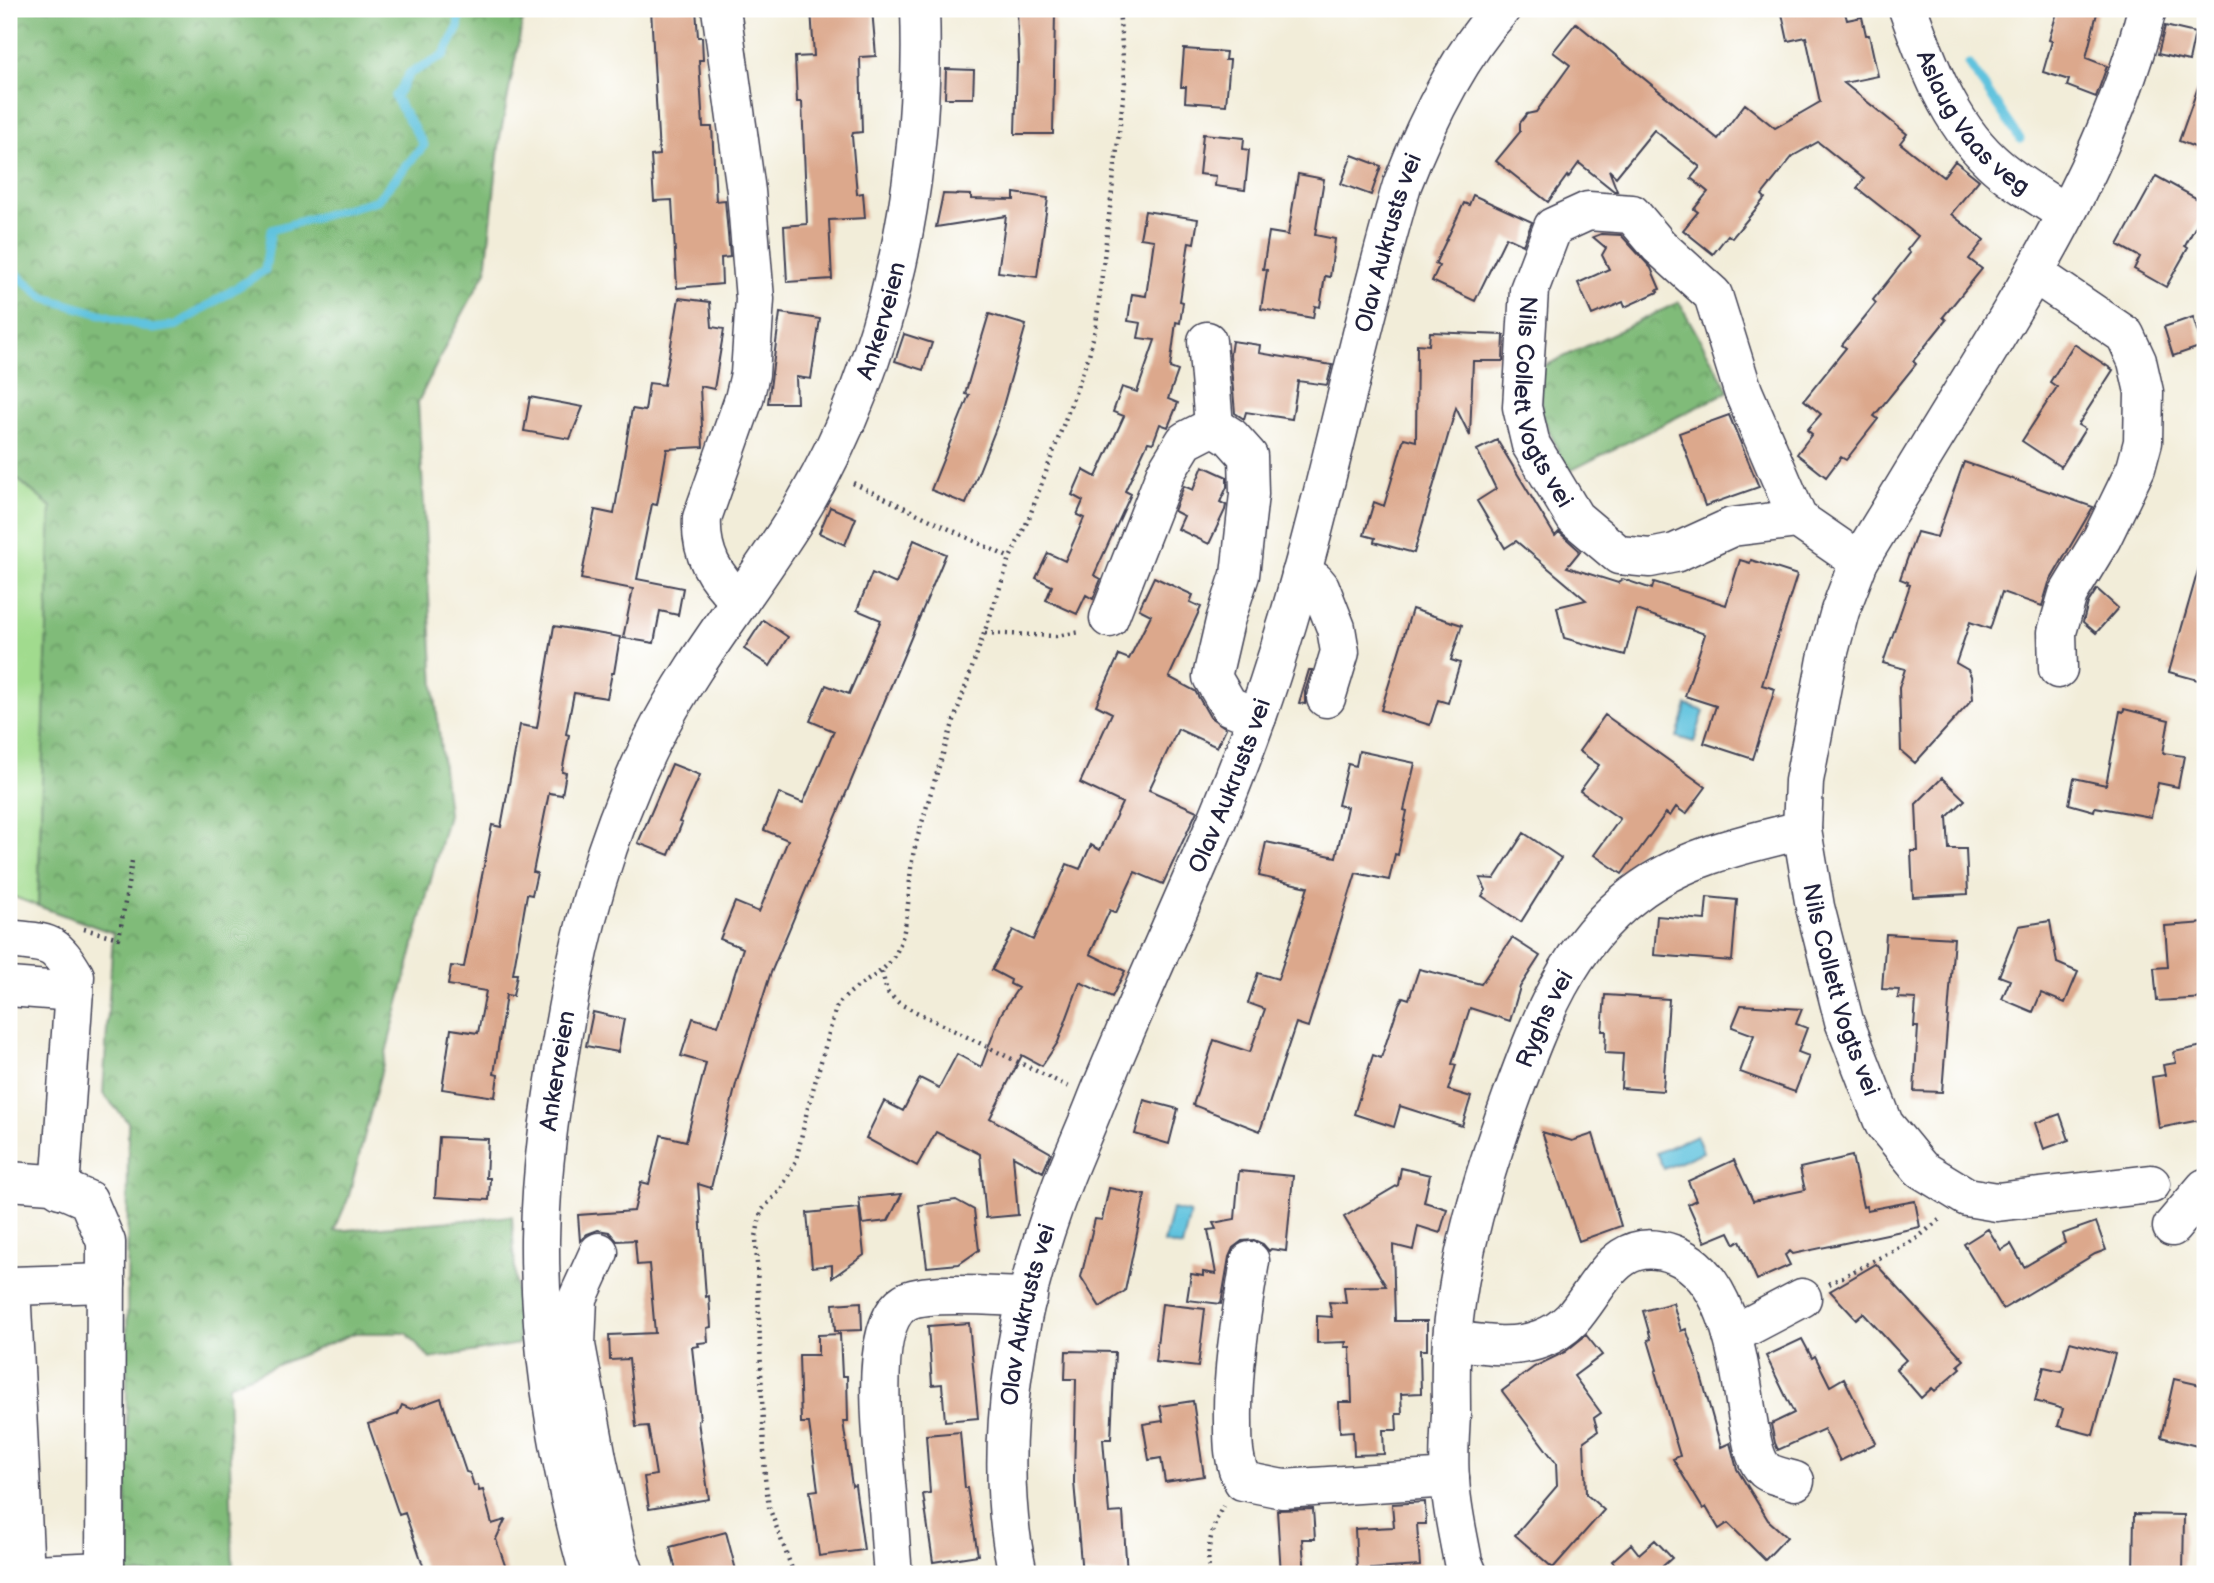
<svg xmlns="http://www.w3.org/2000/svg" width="2214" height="1583" viewBox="0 0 2214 1583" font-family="'Balsamiq Sans',sans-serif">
	<defs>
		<pattern id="forest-crowns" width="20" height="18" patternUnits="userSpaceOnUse" patternTransform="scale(1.75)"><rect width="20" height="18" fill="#80bb79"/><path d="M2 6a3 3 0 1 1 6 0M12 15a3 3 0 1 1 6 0" fill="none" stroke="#689864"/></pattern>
	</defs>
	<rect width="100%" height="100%" fill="#fff"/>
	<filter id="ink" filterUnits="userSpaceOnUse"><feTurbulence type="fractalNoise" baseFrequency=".0143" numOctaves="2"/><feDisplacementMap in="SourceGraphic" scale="14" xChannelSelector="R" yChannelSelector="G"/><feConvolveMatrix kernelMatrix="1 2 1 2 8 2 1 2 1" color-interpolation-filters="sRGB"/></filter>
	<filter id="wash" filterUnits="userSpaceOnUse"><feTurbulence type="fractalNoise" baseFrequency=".00686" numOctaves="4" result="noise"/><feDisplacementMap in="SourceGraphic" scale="28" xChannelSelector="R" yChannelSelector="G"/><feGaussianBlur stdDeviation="1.57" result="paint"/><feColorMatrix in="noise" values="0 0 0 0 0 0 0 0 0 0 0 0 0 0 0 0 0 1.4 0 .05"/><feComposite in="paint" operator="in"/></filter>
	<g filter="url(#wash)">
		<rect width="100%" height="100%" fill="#f2edd9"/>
		<!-- green -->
		<path fill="#a1db8e" stroke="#627e64" stroke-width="2" d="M9,472l42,35 -13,399 -29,-11z"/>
		<!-- forest -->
		<path fill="url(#forest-crowns)" stroke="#516e5a" stroke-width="2" d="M9,9h516l-25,128 -14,134 -37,68 -31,63 16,284 14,128 -100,385 -14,32 178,-15 7,128 -89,15 -23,-26h-52l-127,52 5,189h-107l2,-452 -25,-28 10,-161 -75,-27 13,-399 -42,-35z
			M1679,302l50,89 -161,81 -26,-57 -2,-47z"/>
		<!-- water -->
		<path fill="#60c3de" stroke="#41728c" stroke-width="2" d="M1687,705l17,6 -10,31 -17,-5z
			M1696,1135l7,17 -39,17 -8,-16z
			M1172,1209l18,4 -8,34 -18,-4z"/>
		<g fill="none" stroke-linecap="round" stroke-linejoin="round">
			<!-- stream -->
			<path stroke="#60c3de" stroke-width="9" d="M1969,64l51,75
				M9,268l36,30 108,31 24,-4 88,-55 6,-40 106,-30 47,-55 -29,-48 15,-24 33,-17 15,-28 1,-11 8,-8"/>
		</g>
		<g id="blocks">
			<!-- building -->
			<path fill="#dca88c" d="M651,9h45l2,28h4l1,23h-4l4,67h9l4,74 9,-1 5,57 -9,1 1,26 -45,4 -5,-88 -18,1 -3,-45 8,-1z
				M811,9h61l4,47 -16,1 2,75 -9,1 -1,3 5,58 6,-1 2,25 -36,2 3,59 -45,3 -3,-56 23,-2 -5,-122h-5l-2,-45 19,-1z
				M1017,9h37l1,2 -2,123h-38l2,-71h2z
				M1781,9h63l3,11 15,-3 4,18h3l9,41 -34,7 63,51 -7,9 43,34 12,-16 24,19 -28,34 33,26 -15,19 13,10 -39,48 3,3 -33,41 3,3 -42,52 4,3 -32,41 -5,-3 -15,20 -29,-23 15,-20 -5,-4 14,-16 -17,-14 42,-52 -4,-3 34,-42 -3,-3 37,-47 -3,-3 11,-14 -61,-48 7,-9 -46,-37 -25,14 -31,39 3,3 -33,40 -4,-3 -15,19 -30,-24 15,-18 -4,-3 14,-17 -17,-14 9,-11 -46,-37 -38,47 -7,-7 8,21h-3l-35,-28 -11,15 -1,-2 -19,26 -52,-41 24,-29v-9l7,-9 9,-2 34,-47 -17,-13 23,-29 142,116 27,-35 30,24 45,-26 -14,-65 -18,4z
				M2058,9h40l-12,49 21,8 -11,31 -29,-11 2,-6 -26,-8 9,-31 -3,-1z
				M2165,26l30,7 -6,28 -31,-7z
				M1184,49l42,3 -1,8h5l-4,45 -41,-3 1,-15h-5z
				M946,69l28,1 -1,28h-28z
				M2202,76l3,1v74l-26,-10z
				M1203,134l41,4 -1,11 6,1 -4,40 -30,-4 1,-10 -17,-2z
				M1352,155l29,11 -10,29 -30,-11z
				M1298,174l26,5 -9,56 20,4 -5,38 -5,-1 -5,31 -5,-1 -2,12 -52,-9 6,-39 -4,-1 6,-37 19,3z
				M2156,176l49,27v6l-20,37 3,2 -22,39 -32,-18 6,-12 -22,-12z
				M1014,193l34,5 -11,79 -39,-5 8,-56 -70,11 7,-33 28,1v4l43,1z
				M1473,195l59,27 -9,23 -17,-8 -31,64 -43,-20 7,-15 -4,-2 29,-61 5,2z
				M1145,211l53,8 -4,24 -5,-1 -9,59 3,1 -3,21 -4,-1 -6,46 8,3 -10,28 10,4 -10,24 -8,-3 -7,19 -5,-1 -23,49 6,3 -37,81 7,4 -8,20 -7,-4 -9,19 -31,-14 6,-14 -16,-8 12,-25 17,8 19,-43 -7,-3 6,-14 -11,-6 11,-25 13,7 28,-61 -11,-4 9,-25 15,5 18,-52 -17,-2 3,-15 -13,-2 4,-27 14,2 8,-56 -14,-2z
				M1601,234l20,1 30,33 9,21 -3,1 1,2 -33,15 -2,-5 -31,13 -14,-32 31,-14 -7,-14 4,-7 -13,-11z
				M679,298l31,4 2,25 12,2 -10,60 -14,-3 3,61 -36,2 -10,56 -5,-1 -15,75 46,9 -5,27 -18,-4 -6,32 -31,-5 10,-49 -52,-10 14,-69 19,4 18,-105 13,2 4,-28 15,2z
				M780,313l40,6 -9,60 -15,-2 1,26h-29z
				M989,314l37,11 -28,98 -32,81 -35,-14 38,-95 -4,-1z
				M2193,317l9,29 -29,10 -9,-29z
				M1430,332l74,3 -1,26h-30l-3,75 -14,-28 -42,145 -40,-11 1,-4 -11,-3 10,-33 10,4 20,-68 12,3 1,-97 12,1z
				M904,334l28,9 -9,27 -28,-9z
				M1232,341l28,4 -1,8 73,12 -5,20 -29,-4 -6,38 -46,-7 -2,7 -9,-6 -5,-58z
				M2074,344l39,26 -35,55 7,4 -24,38 -39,-26 35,-54 -7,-5z
				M530,397l53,10 -13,32 -46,-8z
				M1729,415l30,72 -54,19 -26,-73z
				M1497,440l58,96 4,-4 21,19 -13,16 51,16 5,-4 29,10 2,-7 72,23 14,-45 10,3 1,-3 46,15 -35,110 13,4 -22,70 -49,-16 12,-37 -31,-10 20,-62 -68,-24 -12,45 -61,-17 -7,-31 29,-7 -70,-59 -11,7 -28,-47 19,-12 -19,-39z
				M1964,462l129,45 -44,76 -7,23 -40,-14 -12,37 -20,-7 -14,41 12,7 3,6 2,23 -58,64 -14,-12 -2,-63 6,-19 -22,-6 27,-78 -3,-1 1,-2 -8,-3 17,-47 20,5z
				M1203,466l24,11v10l-7,15 6,3 -1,5 -16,34 -31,-15 6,-13 -10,-5 10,-25 9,4z
				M830,507l26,11 -11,27 -26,-12z
				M914,540l32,14 -176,421 -34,109 -25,104 -13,-4 8,113 3,-1 2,31 -4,1 1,14 -10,1 1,3 -7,1 8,73 -2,1 11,78 -60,10 -5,-32 12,-2 -8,-49 -12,1 -7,-68 -19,1 -1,-25 46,-2 -6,-69 -12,1 -2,-25 -18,1 -8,-9 -11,-2 -11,4 -7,7 -2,-26 56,-4 7,-29 8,2 12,-49 25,6 20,-78 -25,-7 12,-38 25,8 25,-78 -23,-9 15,-37 24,10 29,-72 -24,-10 15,-37 24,10 31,-72 -24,-10 16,-36 23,9 32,-74 -24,-10 15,-37 24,11z
				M2199,567l6,1v114l-36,-10z
				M1154,577l39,18 -3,7 11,5 -32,70 26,14 15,26 16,11 -9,19 -39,-18 -29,61 48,21 -34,73 -28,-12 -19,41 -6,-3 -20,44 35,17 -13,26 -32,-15 -22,60 -16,24 -20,-11 -32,63 61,35 -8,19 -30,-16 5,59 -32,3 -6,-64 -44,-22 -19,34 -51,-28 18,-37 19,10 17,-33 19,10 18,-34 24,13 20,-53 17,-26 -8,-4 1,-4 -19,-10 21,-40 20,10 34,-76 13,5 11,-24 9,5 22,-47 -42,-20 32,-70 -16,-8 23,-50 10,4 22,-44 -12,-6z
				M2097,589l21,19 -22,25 -13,-11 5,-19z
				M1412,609l50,16 -11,35 9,3 -12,40 -10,-3 -8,25 -49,-15z
				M763,620l25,17 -18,29 -26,-17z
				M554,626l66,11 -6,36h-2l-5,25 -33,-5 -8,41 3,1 -7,37 4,1 -4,22 -13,-2 -16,79 4,1 -5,22 -5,-1 -14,80h4l-4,22 -7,-1 -12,79 4,1 -3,22 -53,-8 9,-60 27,4 8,-42 -38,-6 3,-19 13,1 28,-142 9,2 19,-102 17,3z
				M1309,670h3l-7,22v12l-6,-1z
				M2124,709l45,11 -6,33 21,3 -6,31 -20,-4 -7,34 -56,-10 -1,4 -25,-7 5,-26 32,7 14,-74 3,1z
				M1605,715l101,72 -20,27 -10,-7 -6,9 -4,-3 -44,61 -28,-19 26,-36 -40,-28 19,-26 -20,-14z
				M1359,751l56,12 -11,47 3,1 -9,44 -3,-1 -6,26 -33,-7 -48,154 -12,-4 -36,108 -67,-26 21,-65 36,12 15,-43 -17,-6 10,-30 20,6 30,-92 -49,-11 7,-34 70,15 11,-50 -9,-2 10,-41 8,2z
				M672,764l28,11 -21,47 3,1 -13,32 -31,-12z
				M1942,778l23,22 -18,17 2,32h17l2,45 -55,3 -2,-46h7l-2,-47z
				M1524,833l37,25 -40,64 -39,-26 4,-6 -6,-12 14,1z
				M1707,897l30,3 -5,61 -78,-6 3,-39 48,4z
				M2050,921l7,42 21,9 -13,31 -24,-10 -8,19 -31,-13 8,-19 -11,-4 20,-50z
				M2205,923v75l-48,3 -3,-33 14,-1 -3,-41z
				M1886,934l68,4 -12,154 -28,-1 4,-64h-4l2,-28 -18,-1 1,-8 -17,-1z
				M1512,938l28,18 -20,31 -10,34 -40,-13 -18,56 4,1 -8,25 23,7 -9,29 -62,-20 -6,21 -40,-13 19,-59 8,3 18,-54 4,-7 6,2 10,-30 62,15z
				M1605,995l64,4 -6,92 -42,-3 2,-34 -18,-1 1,-22h-4z
				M1741,1005l61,4 -6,15 11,4 -9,24 11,4 -14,36 -55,-20 14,-37 -22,-8z
				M593,1012l31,7 -6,33 -32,-6z
				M2203,1046l2,43 -5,1 5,29 -46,9 -7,-51 13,-2 -2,-10 13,-2 -2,-11z
				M1144,1100l34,9 -9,35 -34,-10z
				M2060,1114l9,26 -25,9 -9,-26z
				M1542,1132l30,9 21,-7 28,92 -42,15z
				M439,1137l49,2 -2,39h4l-1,22 -54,-3z
				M1852,1156l11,51 3,-1 1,4 48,-9 5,26 -127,27 -3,-3 -5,4 5,10 -33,15 -17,-39 -5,3 -6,-12 -24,10 -17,-38 8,-4 -8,-19 46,-21 19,41 52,-11 -5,-22z
				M1401,1168l29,7 -6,27 23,7 -7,24 -22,-7 -5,24 -20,-5 2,76h32v29h-7l1,43 -20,1 1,20h-6l1,16h-14l1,24 -30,1 -1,-24 -13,1 -1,-30h13l-2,-55h-5l1,-5 -29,1v-27l15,1 -3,-15 17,1 -2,-16 42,-1 -42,-69 54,-32z
				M1239,1171l54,5 -7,75 -15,-2 -2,2 -6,-7 -9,-4 -12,1 -9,7 -4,9 -8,47 -34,-4 4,-26 12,2v-4l13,2 -8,-44 8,-1 -3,-6 22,-4z
				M1109,1188l36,7 -20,96 -25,16 -19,-30 14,-58 7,1z
				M902,1194l-14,27 -26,3 -3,-26z
				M956,1200l18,10 5,40 -20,14 -32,3 -8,-62z
				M859,1208l5,47 -32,23v-13l-20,2 -5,-54z
				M2096,1222l10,28 -11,4 -92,55 -39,-65 24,-15 13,21 10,-6 13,23 41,-24 -3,-9z
				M1876,1264l88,96 -6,5 3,3 -26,23 -3,-3 -11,10 -25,-29 10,-9 -43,-47 -7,6 -26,-28z
				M861,1302l1,28 -27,1 -2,-27z
				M1673,1303l8,28 5,-2 10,29 25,89 9,-4 7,26 31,51 19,17 -22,23 -37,-37 -9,6 -13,-22 -3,2 -30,-50 7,-3 -25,-85 2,-1 -9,-30 3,-1 -8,-28z
				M1162,1304l43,5 -7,58 -43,-5z
				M969,1323l9,95 -33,3 -3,-37 -10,1 -4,-59z
				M840,1334l2,42h5l1,45h-5l9,65 3,-1 9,65 -45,6 -9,-65 8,-1 -9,-67h-8l-2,-68h19v-20z
				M1586,1335l16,20 -28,21 27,37 -7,5 4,13 -14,10 2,53 18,16 -51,58 -38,-33 42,-49 -1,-23 -54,-72 32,-24 31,-15z
				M1802,1339l10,19 3,-2 15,30 14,-8 32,65 -36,18 -16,-32 -46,21 -3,-7 -4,-19 23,-11 -28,-57z
				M2070,1342l45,12 -22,81 -35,-9 5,-17 -28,-8 9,-34 18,4z
				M1066,1351l49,1 -4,87h-8l6,74 14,-1 4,62h-45l-8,-92 2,-103h-11z
				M2174,1379l31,7v41l-4,20 -40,-10z
				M441,1398l25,74 4,1 4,13 4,-1 1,6 4,-1 9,34 13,-4 -9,19 12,35h-82l-21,-61 -6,2 -31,-91 30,-10 4,-9 9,4z
				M1193,1401l11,75 -39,6 -4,-24 -12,2 -6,-36 20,-3 -3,-15z
				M960,1432l5,56h2l11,67 -45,7 -10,-68 7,-1 -4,-58z
				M1425,1502l1,22h-9l3,42 -63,4 -2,-41 39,-2 -2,-23z
				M1313,1509l2,30h-13l3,35h-24l-4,-64z
				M2134,1514l50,1 -1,59h-50z
				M726,1532l11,42h-60l-7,-27z
				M1655,1540l17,18 -16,14 2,2h-41l4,-3 -9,-10 19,-17 8,10z"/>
		</g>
	</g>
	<g filter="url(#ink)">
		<use href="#blocks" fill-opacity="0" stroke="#414053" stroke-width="2"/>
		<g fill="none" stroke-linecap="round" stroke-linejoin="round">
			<!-- minor casing -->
			<g stroke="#414053" stroke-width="41">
				<g id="minor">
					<path d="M721,9l25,182 9,108 -5,75 -6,25 -42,119c-2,36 12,59 38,83"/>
					<path id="s1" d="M1908,9c19,53 40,112 83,152 22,21 50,36 75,53"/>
					<path id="s2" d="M2147,9c-32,129 -100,245 -169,358 -40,64 -79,129 -119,194l-19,50 -13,48 -23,122 -2,49 13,77 29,114 40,103 37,45 46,28 30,5 154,-18"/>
					<path d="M2035,274l90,61 12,26 7,31 -1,50 -7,26 -34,70 -34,56 -11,38 1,37"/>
					<path d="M1207,341l7,85"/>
					<path id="s3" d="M1798,519l-55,-128 -30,-96 -54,-49 -27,-32 -44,-3 -35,16 -24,63 -7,117 9,38 44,73 44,37 31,3 25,-5 57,-26 66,-8 61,42"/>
					<path d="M1301,574l14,7 5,6 16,41 4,24 -14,46"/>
					<path d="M1109,618l57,-146 19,-31 29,-15 17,11 17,19 1,38 -9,81 -15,46 -13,56 17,29 28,11"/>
					<path d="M9,939c40,5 44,0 66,37l-15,213"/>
					<path d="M9,987l65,5"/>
					<path d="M9,1181l42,3 37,16 18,42 -1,332"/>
					<path d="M2172,1227l33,-39"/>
					<path d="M599,1252l-21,46 -2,47 21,113 20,93 8,23"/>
					<path d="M1250,1261c-9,56 -18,105 -17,162 0,19 0,40 10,58l40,8 167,-11"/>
					<path d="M1732,1335l70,-37"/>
					<path d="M1452,1340c29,4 60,10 89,-1 11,-4 23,-12 31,-20 29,-33 45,-86 101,-65 61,23 66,118 76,172 3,14 5,34 16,44 7,6 22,8 30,11"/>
					<path d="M25,1574l-14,-288 95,-3"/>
					<path d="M31,1574l74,-3"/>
					<path d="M893,1574c-3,-30 -4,-61 -7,-91 -3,-40 -19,-158 19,-181 20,-12 97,-5 123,-5"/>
					<path id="s4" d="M1018,1574c-28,-125 -2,-269 43,-387 11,-30 25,-59 36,-88 52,-129 115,-254 161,-385 61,-173 92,-354 144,-529 24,-62 55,-127 99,-176"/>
					<path id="s5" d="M1468,1574l-5,-12c-5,-28 -12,-56 -13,-84 -2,-21 0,-43 1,-64 0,-24 -1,-49 1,-74 6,-82 31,-164 59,-241 28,-76 56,-154 124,-205 48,-37 109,-50 167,-64"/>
				</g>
			</g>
			<!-- major casing -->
			<g stroke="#414053" stroke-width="41">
				<g id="major">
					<path id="s6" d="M589,1574c-30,-109 -50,-222 -49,-335 1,-70 11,-138 23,-206 17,-103 43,-199 89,-292 42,-85 105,-157 153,-238 86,-147 121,-325 115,-494"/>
				</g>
			</g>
			<!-- path -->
			<path stroke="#414053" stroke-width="4.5" stroke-dasharray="2 5" stroke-linecap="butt" d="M853,483l157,75
				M985,633l71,3 25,-4
				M84,929l35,9 13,-77
				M882,972l5,20 13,12 169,83
				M1829,1284l87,-45 23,-19
				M794,1574l-25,-67 -4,-29 -9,-241 5,-26 20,-22 15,-28 11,-50 29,-103c17,-26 47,-29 61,-57 12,-25 11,-56 14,-83 2,-18 8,-35 13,-52 25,-87 57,-172 86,-258l19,-40 60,-163 7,-30 29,-243 -6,-73
				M1210,1574c-5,-23 2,-47 13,-68"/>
			<!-- minor -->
			<use href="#minor" stroke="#fff" stroke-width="38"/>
			<!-- major -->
			<use href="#major" stroke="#fff" stroke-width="38"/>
		</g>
	</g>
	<g text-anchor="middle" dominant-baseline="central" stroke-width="5" stroke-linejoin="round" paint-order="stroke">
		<!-- street labels -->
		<g font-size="24" fill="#22223b" stroke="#fff">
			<text stroke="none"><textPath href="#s1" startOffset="133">Aslaug Vaas veg</textPath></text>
			<text stroke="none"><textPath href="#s4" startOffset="1396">Olav Aukrusts vei</textPath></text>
			<text stroke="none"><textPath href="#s6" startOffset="1335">Ankerveien</textPath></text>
			<text stroke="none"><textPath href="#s3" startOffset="621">Nils Collett Vogts vei</textPath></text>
			<text stroke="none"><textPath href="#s4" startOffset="830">Olav Aukrusts vei</textPath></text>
			<text stroke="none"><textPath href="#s2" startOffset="1066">Nils Collett Vogts vei</textPath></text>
			<text stroke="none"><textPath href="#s5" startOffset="572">Ryghs vei</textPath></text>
			<text stroke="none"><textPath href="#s6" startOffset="509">Ankerveien</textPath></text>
			<text stroke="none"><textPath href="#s4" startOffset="262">Olav Aukrusts vei</textPath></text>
		</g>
	</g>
	<!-- margin -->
	<rect width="2214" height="1583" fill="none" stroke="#fff" stroke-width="35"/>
</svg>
